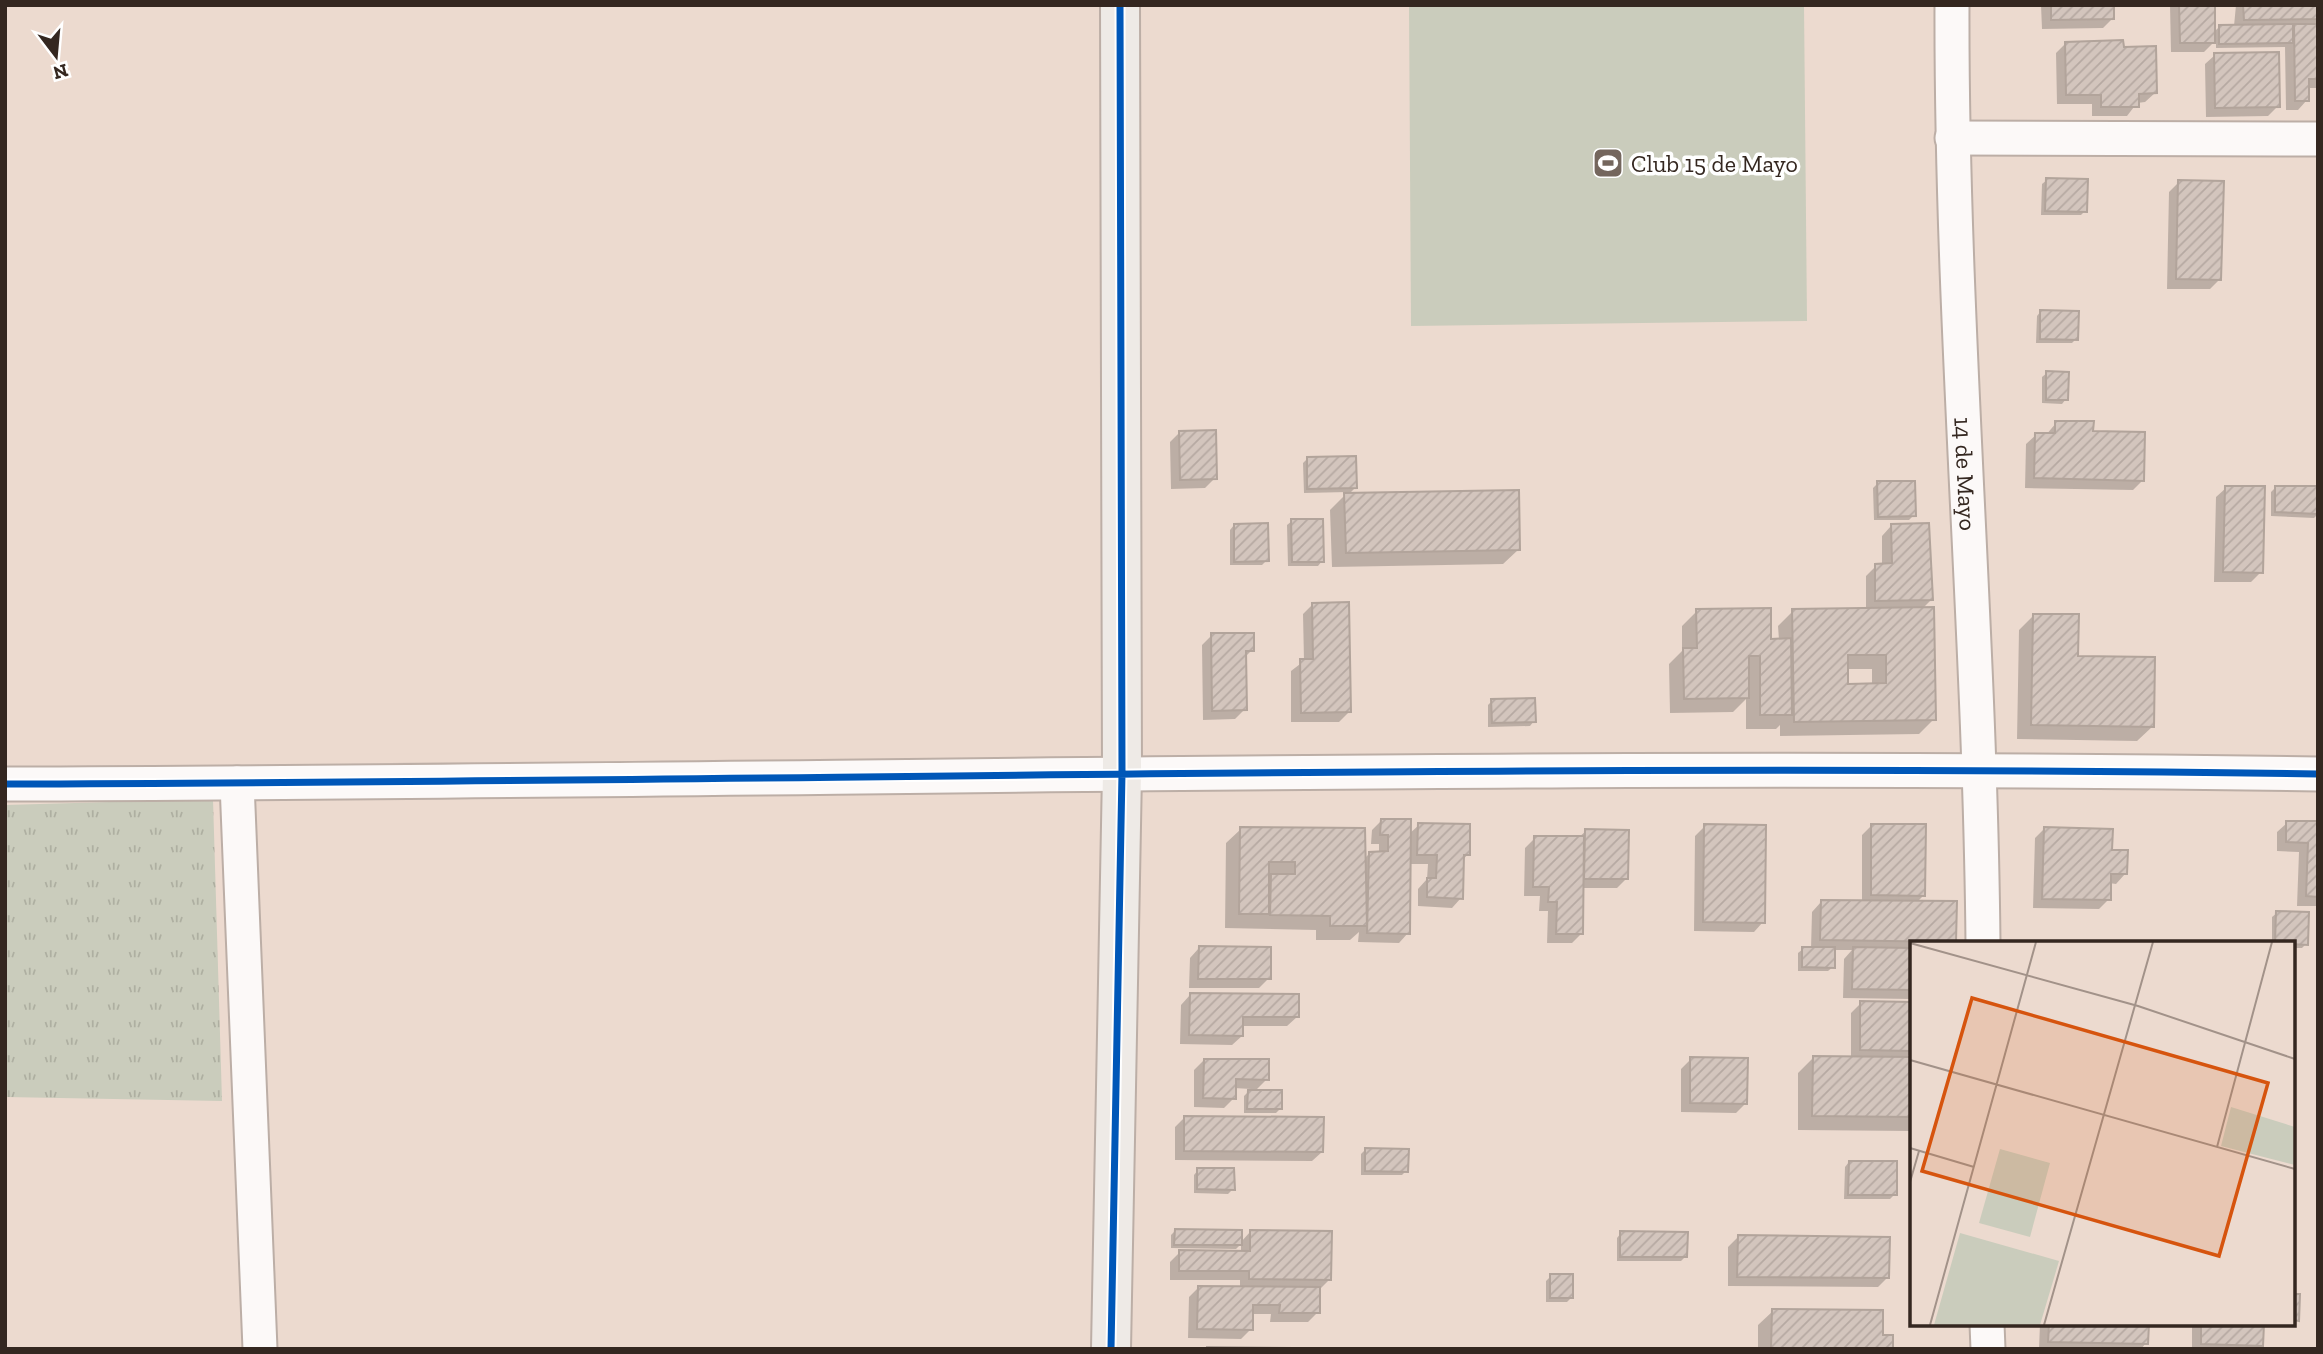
<svg xmlns="http://www.w3.org/2000/svg" width="2323" height="1354" viewBox="0 0 2323 1354" font-family="'Zilla Slab',serif">
	<defs>
		<pattern id="grass-tufts" width="24" height="20" patternUnits="userSpaceOnUse" patternTransform="scale(1.75)"><rect width="24" height="20" fill="#caccbc"/><path d="M3 7l-1-3M5 7V3M7 7l1-3M15 17l-1-3M17 17v-4M19 17l1-3" fill="none" stroke="#aeafa1"/></pattern>
		<pattern id="building-hatch" width="6" height="6" patternUnits="userSpaceOnUse" patternTransform="scale(1.75)"><rect width="6" height="6" fill="#d3c5bd"/><path d="M-1 1l2-2M0 6l6-6M5 7l2-2" fill="none" stroke="#b6a9a2"/></pattern>
	</defs>
	<rect width="100%" height="100%" fill="#ecdacf"/>
	<!-- grass -->
	<path fill="url(#grass-tufts)" d="M213,799l9,302 -217,-4v-292z"/>
	<!-- pitch -->
	<path fill="#caccbc" d="M1409,5h395l3,316 -396,5z"/>
	<!-- shadow -->
	<path fill="#0003" fill-rule="evenodd" d="M2041,5h71l1,13 -10,10 -61,1z
		M2170,5h43v28l7,-7h14l2,-21h82v83h-11v12l-9,10h-12l-1,-63 -69,1v-8l-12,12h-33z
		M2066,43l56,6 33,44 -10,9 -8,1 -10,13h-35v-12h-35l-1,-51z
		M2215,55l63,51 -10,10 -62,1 -1,-53z
		M2047,180l38,31 -4,4h-40l1,-31z
		M2179,182l41,97 -10,10h-43l2,-97z
		M2041,311l35,28 -4,4h-36l1,-27z
		M2047,373l19,26 -4,5 -20,-1v-26z
		M2056,423l36,9 51,48 -10,10 -108,-2 1,-44 10,-9h10z
		M1180,432l35,46 -10,10 -34,1 -1,-47z
		M1308,458l47,30 -7,7 170,55 -15,14 -171,3 -2,-57 18,-18 -44,1 -1,-30z
		M1878,483l36,32 -5,5h-35l-1,-32z
		M2276,487l42,1v26l-4,4 -43,-2v-24z
		M2226,488l35,84 -10,10h-37l2,-85z
		M1292,521l30,40 -4,5h-30l-1,-41z
		M1234,525l33,35 -5,5h-32v-35z
		M1891,526l40,74 -9,9 12,110 -15,15 -139,2v-11l-4,4h-30v-30l-13,13 -63,1 -1,-49 13,-13v-25l15,-15 72,29h10l-1,-14 15,-15 73,-1v-34l10,-10h6v-30zM1847,669h25v16l-25,1z
		M1313,604l36,108 -10,10h-48v-51l13,-10 -1,-47z
		M2034,615l118,112 -15,14 -120,-2 2,-109z
		M1212,635l40,15 -7,7v52l-10,10 -32,1 -1,-75z
		M1492,701l42,20 -4,5 -42,1v-22z
		M1381,821l28,13 10,-9 49,29 -6,7 -1,37 -9,10 -34,-2v-17l9,-10 1,-15h-19l-1,69 -9,10 -41,-1 1,-10 -9,8h-34v-10l-91,-2 1,-85 15,-14 121,32 8,-8h9v-9h-8l1,-14z
		M2287,823h31v83h-21l2,-54 -22,-1v-19z
		M1872,825l51,71 -7,7 39,38 -43,2 -1,56 -68,-1 1,-39 8,-9h-19v17l-5,4h-30v-18l5,-4h8l1,-37 9,-10h41v-67z
		M1705,826l58,96 -9,10 -60,-1 1,-95z
		M2044,829l66,23 15,22 -9,10 -7,-1v16l-10,10 -66,-1 2,-70z
		M1586,831l40,48 -9,9h-35l-1,46 -9,9h-25l1,-32h-9l1,-15h-16l1,-48 10,-10h43z
		M2277,913l29,31 -4,4h-9v-5h-21v-26z
		M1199,948l70,30 -10,10h-70l1,-30z
		M1190,995l107,22 -10,9h-45v10l-10,9 -52,-1 1,-39z
		M1861,1003h51v49l-7,7h7v72l-114,-1v-57l15,-15h38v-45z
		M1691,1059l55,44 -10,10 -55,-1v-43z
		M1204,1060l63,19 -13,13 26,17 -4,4h-32v-17l7,-7 -17,-1v10l-10,10 -30,-1v-37z
		M1185,1117l137,35 -10,9 -137,-1v-33z
		M1365,1150l41,21 -4,4h-41v-21z
		M1849,1162l46,32 -5,5h-46l1,-32z
		M1198,1170l35,19 -5,5 -34,-1v-18z
		M1175,1231l66,11 9,-10 80,47 -10,10 -2,23 -10,10h-38l1,-8h-20v15l-10,10 -53,-1 1,-41 9,-9h42v-8h-70v-18l10,-10 61,1v-9l-5,5 -65,-1v-13z
		M1621,1233l65,23 -5,5h-64v-23z
		M1738,1237l150,40 -10,10 -150,-1v-39z
		M1551,1276l20,22 -4,4h-21v-21z
		M1773,1311l108,26 10,12h-133v-24z
		M2040,1324h107l-1,19 -5,6h-102z
		M2192,1324h70v21l-4,4h-66z"/>
	<!-- building -->
	<path fill="url(#building-hatch)" stroke="#b2a49b" stroke-width="2" fill-rule="evenodd" d="M2051,5h63v14l-63,1z
		M2179,5h36v38h-35z
		M2243,5h75v14l-74,1z
		M2293,24v19l-74,1v-19z
		M2294,24h24v55h-9v22h-14z
		M2123,40l1,7 32,-1 1,47 -18,1v13h-38v-12h-35l-1,-53z
		M2279,52l1,55 -65,1 -1,-55z
		M2046,178l42,1 -1,33 -42,-1z
		M2178,180l46,1 -3,99 -45,-1z
		M2040,310l39,1 -1,29 -38,-1z
		M2046,371l23,1 -1,28h-22z
		M2055,421h39l-1,10 52,1 -1,49 -110,-3 1,-45h20z
		M1216,430l1,49 -37,1 -1,-49z
		M1356,456l1,32 -50,1v-32z
		M1877,481h38l1,35 -38,1z
		M2225,486h40l-2,87 -40,-1z
		M2275,486h43v28l-43,-2z
		M1519,490l1,60 -174,3 -2,-60z
		M1291,519h32l1,43h-32z
		M1268,523l1,38 -35,1v-38z
		M1929,523l4,77 -58,1v-37l17,-1 -1,-39z
		M1349,602l2,110 -50,1 -1,-54h13l-1,-56z
		M1934,607l2,113 -142,2 -2,-113zM1848,655h38v28l-38,1z
		M1771,608v31l20,-1 1,77h-32v-59h-11v42l-65,1 -1,-51h14l-1,-39z
		M2033,614h46l-1,42 77,1 -1,70 -123,-2z
		M1211,633h43v18h-8l1,59 -35,1z
		M1535,698l1,24 -44,1 -1,-24z
		M1381,819h30l-1,115 -43,-1 2,-81 19,-1v-16h-8z
		M2286,821h32v76l-12,-1 2,-53 -22,-1z
		M1418,823l52,1v31h-6l-1,44 -36,-2v-19h9l1,-23h-20z
		M1704,824l62,1 -1,98 -62,-1z
		M1871,824h55l-1,72 -54,-1z
		M1240,827l125,1 2,98h-37v-10l-60,-1 1,-41h24v-12h-26v52h-30z
		M2044,827l69,2 -1,21h16l-1,24h-16v26l-69,-1z
		M1585,829l44,1 -1,49h-44z
		M1534,836h50l-1,98h-27l1,-32h-9l1,-15h-16z
		M1821,900l136,1 -1,41 -136,-2z
		M2276,911l33,1 -1,33 -33,-2z
		M1199,946l72,1v32h-73z
		M1802,947h33v21l-33,-1z
		M1853,947l59,1v42l-60,-1z
		M1190,993l109,1v23h-56v19l-54,-1z
		M1860,1001l52,1v49l-52,-1z
		M1813,1056l99,1v60l-100,-1z
		M1690,1057l58,1 -1,46 -57,-1z
		M1204,1059h65v21l-33,-1v20l-33,-1z
		M1248,1090h34v19h-35z
		M1184,1116l140,1 -1,35 -139,-1z
		M1365,1148l44,1 -1,23 -43,-1z
		M1849,1161h48v34h-49z
		M1197,1168h37l1,22 -38,-1z
		M1175,1229l67,1v15h-68z
		M1250,1230l82,1 -1,49 -82,-1v-8h-70v-21l71,1z
		M1620,1231l68,1 -1,25h-67z
		M1738,1235l152,2 -1,41 -152,-1z
		M1550,1274h23v24h-23z
		M1198,1286l122,1v26h-41l1,-8h-27v25l-56,-1z
		M2293,1294h7l-1,27 -6,-1z
		M1772,1309l111,1v25h10v14h-122z
		M2049,1324h100l-1,20 -100,-2z
		M2201,1324h63l-1,22 -62,-2z
		M1207,1347l87,1 -87,1z"/>
	<g fill="none" stroke-linecap="round" stroke-linejoin="round">
		<!-- street casing -->
		<g stroke="#bcaea6" stroke-width="37">
			<g id="street">
				<path id="s1" d="M1952,5c-1,313 28,625 31,938"/>
				<path d="M1952,138l366,1"/>
				<path d="M237,783l23,566"/>
				<path d="M5,784c771,-2 1542,-22 2313,-10"/>
				<path d="M1987,1324l1,25"/>
			</g>
		</g>
		<!-- secondary casing -->
		<g stroke="#bcaea6" stroke-width="42">
			<path id="secondary" d="M1111,1349l11,-576 -2,-768"/>
		</g>
		<!-- street -->
		<use href="#street" stroke="#fcf9f8" stroke-width="33"/>
		<!-- secondary -->
		<use href="#secondary" stroke="#eeeae6" stroke-width="38"/>
		<!-- cycleway casing -->
		<g stroke="#fff" stroke-width="11">
			<path id="cycleway" d="M5,784c771,-2 1542,-22 2313,-10
				M1111,1349l11,-576 -2,-768"/>
		</g>
		<!-- cycleway -->
		<use href="#cycleway" stroke="#0057b8" stroke-width="7"/>
	</g>
	<!-- icons -->
	<defs>
		<g id="stadium-square" transform="scale(1.575)"><rect x="-9" y="-9" width="18" height="18" rx="4" fill="#74665d" stroke="#fff"/><path d="M0-5a6.5 5 0 1 0 0 10a6.5 5 0 1 0 0-10ZM-3.5-1.8h7v3.6h-7Z" fill="#fff"/></g>
	</defs>
	<g fill-rule="evenodd">
		<use href="#stadium-square" x="1608" y="163"/>
	</g>
	<g text-anchor="middle" dominant-baseline="central" stroke-width="7" stroke-linejoin="round" paint-order="stroke">
		<!-- poi labels -->
		<g font-size="24" fill="#342720" stroke="#fff" text-anchor="start">
			<text x="1631" y="163">Club 15 de Mayo</text>
		</g>
		<!-- street labels -->
		<g font-size="24" fill="#342720" stroke="#fff">
			<text stroke="none"><textPath href="#s1" startOffset="469">14 de Mayo</textPath></text>
		</g>
	</g>
	<!-- overview -->
	<g transform="translate(1910 941)">
		<rect width="385" height="385" fill="#ecdacf"/>
		<path d="M321,166l64,20v38l-74,-19zM50,292l99,28 -19,64h-106z" fill="#caccbc"/>
		<path d="M90,208l50,14 -20,74 -51,-14z" fill="#caccbc"/>
		<path fill="none" stroke="#a29289" stroke-width="2" d="M0,2l228,63 157,53M0,119l385,109M307,206l55,-205M0,207l64,19M0,241l9,-31M20,384l106,-383M134,384l109,-383"/>
		<path fill="#d6540e" fill-opacity="0.15" stroke="#d6540e" stroke-width="3.5" d="M62,57l296,85 -49,173 -297,-85z"/>
		<rect width="385" height="385" fill="none" stroke="#342720" stroke-width="3.5"/>
	</g>
	<!-- border -->
	<rect width="2323" height="1354" fill="none" stroke="#342720" stroke-width="14"/>
	<!-- north arrow -->
	<g transform="translate(56 56) rotate(164)" stroke="#ffffff" stroke-width="5" paint-order="stroke">
	<path d="M0-5L12 26L0 18L-12 26Z" fill="#342720"/>
	<text y="-10" font-size="19" font-weight="bold" text-anchor="middle" fill="#342720">N</text>
	</g>
</svg>
